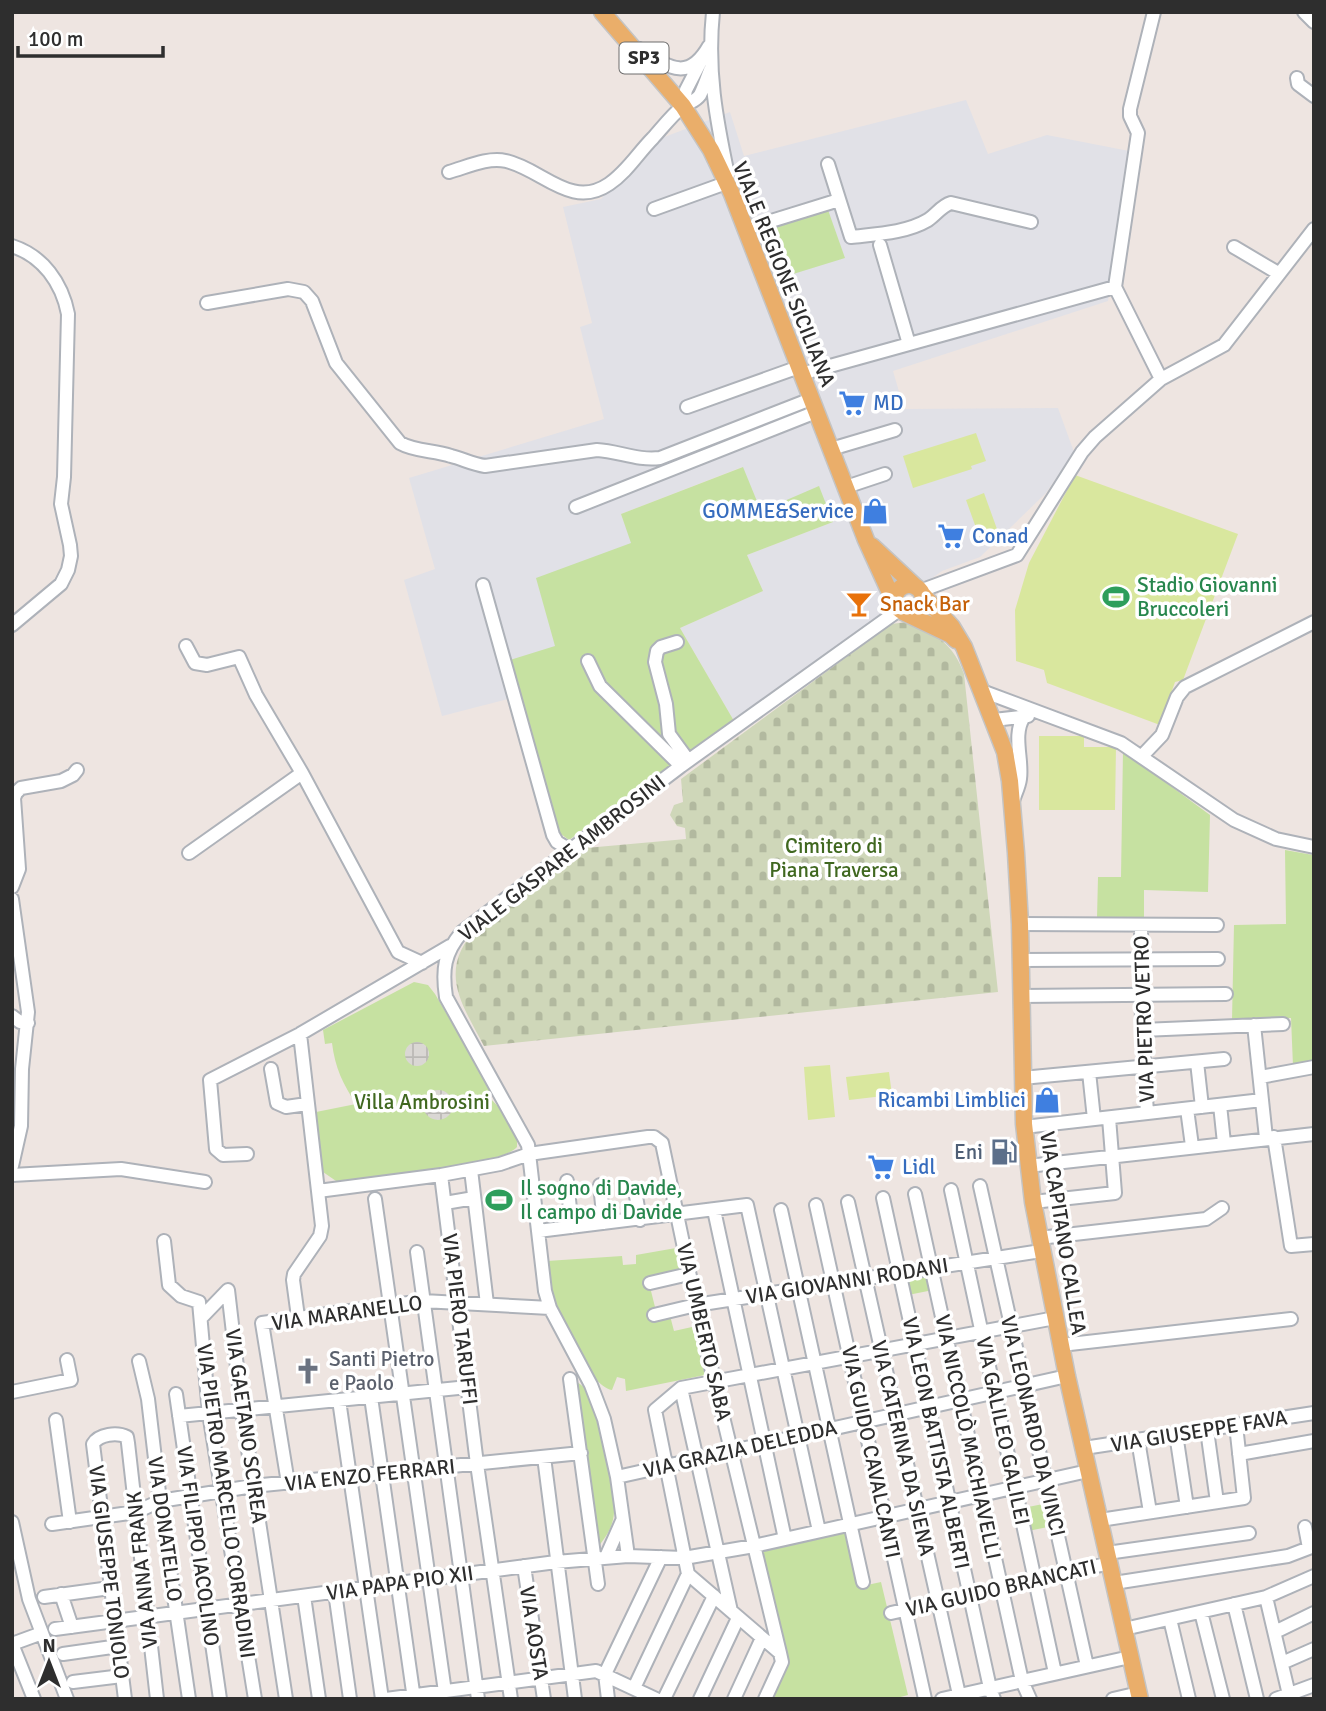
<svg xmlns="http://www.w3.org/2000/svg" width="1326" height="1711" viewBox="0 0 1326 1711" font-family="Signika,sans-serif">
	<defs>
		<pattern id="cemetery-stones" width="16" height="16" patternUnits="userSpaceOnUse" patternTransform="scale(1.75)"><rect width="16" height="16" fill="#cfd7b9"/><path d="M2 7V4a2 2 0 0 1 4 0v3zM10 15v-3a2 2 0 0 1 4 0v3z" fill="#b2b99f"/></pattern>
		<pattern id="plaza-grid" width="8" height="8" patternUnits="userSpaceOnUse" patternTransform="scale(1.75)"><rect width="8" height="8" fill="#dad7d4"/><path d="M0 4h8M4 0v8" fill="none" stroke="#bbb9b6"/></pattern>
	</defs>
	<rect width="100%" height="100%" fill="#eee5e1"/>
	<!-- industrial -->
	<path fill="#e1e1e7" d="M966,100l22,54 59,-19 82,16 -21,150 -215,70 11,38 154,-1 16,44 -28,41 -66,64 -38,14 -208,150 -54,-93 83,-37 -16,-36 86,-33 -72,-11 -19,-44 -121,47 11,29 -112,153 -78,20 -38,-136 31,-11 -26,-91 195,-59 -24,-92 12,-4 -29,-116 38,-8 53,-58 76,-29 14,44z"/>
	<!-- green -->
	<path fill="#c6e1a1" d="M827,207l18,51 -68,21 -19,-50z
		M743,467l18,44 58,-25 14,36 -86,33 16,36 -83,37 54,93 -165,119 -12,-9 -47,-171 45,-14 -19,-68 95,-35 -10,-29z
		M1123,751l87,64 -2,77 -64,-2v28h-47l1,-41h23z
		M1285,850l28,5 1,5v201l-21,5 -2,-48 -59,2 2,-95 52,-1z
		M414,982l14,3 7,9 54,92 1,12 18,19 9,21v9c-15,19 -148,32 -178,36l-16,-11 -7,-60 40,-8c-13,-20 -21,-36 -24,-61l-7,1 -2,-14z
		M676,1248l6,27 -32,12 6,24 12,-3 6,23 18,-4 13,48 -79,16 -1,-12 -8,-2 -5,13c-23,-4 -51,-69 -58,-91 -4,-12 -5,-26 -7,-38l75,-5 1,9 13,-1v-9z
		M930,1274l3,16 -25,5 -4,-16z
		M575,1381c7,4 12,8 16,15 13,25 25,89 23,117 -1,14 -8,24 -16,34z
		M1048,1503l5,23 -25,5 -5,-23z
		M846,1531l12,56 23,-5 27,113 -15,4h-119l12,-43 -26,-105z"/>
	<!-- cemetery -->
	<path fill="url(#cemetery-stones)" d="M907,622c28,10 47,23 57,52l34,318 -514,54c-25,-47 -47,-77 -4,-122l106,-76 100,-9 -1,-11 -8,-2 -7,-11 4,-10 9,-3 -2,-23 210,-155z"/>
	<!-- pitch -->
	<path fill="#d9e79e" d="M976,433l10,28 -15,5 1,3 -59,19 -10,-32z
		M1075,475l163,59 -55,146 -8,2 -15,43 -113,-42 -3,-13 -28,-9 -1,-51 14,-47z
		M984,493l13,36 -18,7 -13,-36z
		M1039,736h45v11h32l-1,63h-76z
		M830,1065l5,52 -27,3 -4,-53z
		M889,1072l3,23 -43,5 -3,-23z"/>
	<!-- plaza -->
	<path fill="url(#plaza-grid)" d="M405 1054a12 12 0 1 1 24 0a12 12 0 1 1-24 0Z
		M423 1105a15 15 0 1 1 30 0a15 15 0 1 1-30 0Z"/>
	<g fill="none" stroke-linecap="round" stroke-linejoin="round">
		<!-- minor casing -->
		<g stroke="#aeb2b9" stroke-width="16">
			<path id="minor" d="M713,12c-6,58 3,106 15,163
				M1154,12l-24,97v7l8,17 -23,154 46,92
				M1304,12l10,10
				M639,49c29,18 49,34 70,-3
				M1297,78l1,6 16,12
				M683,106l3,-16 15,-29
				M828,164l23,73c26,-3 55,-4 77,-17 9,-6 13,-14 23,-17l80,19
				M449,172c18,-5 38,-15 57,-11 36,8 65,49 103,23 18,-12 29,-31 44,-46 9,-10 19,-23 29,-31 7,-5 13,-5 18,-12 4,-8 7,-17 10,-25
				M654,209l72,-26
				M745,229l94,-29
				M880,245l29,99
				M12,246c31,10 50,37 56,68l-4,163 -3,27 9,41 1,11 -3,14 -7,14 -49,41
				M1234,247l44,26
				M207,303l81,-14 16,3 8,9 24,62 64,80c16,9 34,7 51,13 12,3 21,8 34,10l112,-16c21,1 41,11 63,8l151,-59
				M801,374l314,-87
				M687,407l112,-40
				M831,449l64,-19
				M846,487l39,-13
				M576,507l240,-95
				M483,585l70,250 4,7 13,8
				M920,591l97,-36 65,-103 13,-15 66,-58 63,-34 90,-116
				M677,642l-16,5 -4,4 -2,11 11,42 3,30 19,26
				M186,646l9,17 12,2 32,-8 17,38 46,78 96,179 24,11
				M588,661l12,25 81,80
				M982,691l139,52 113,77 42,19 38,8
				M994,720l34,-4
				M1142,756l20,-21 15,-38 8,-10 129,-65
				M1013,801c2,-7 6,-14 7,-22 3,-19 -8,-45 4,-62
				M189,853l113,-80
				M12,887l7,-18 -5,-71 2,-5 5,-5 40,-7 12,-6 4,-5
				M12,899l16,113 -6,57 -1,57 -9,40
				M1020,924l197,1
				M1141,925l1,105 5,83
				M1021,960l197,-1
				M1021,996l205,-2
				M12,1016l8,6 8,1
				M1254,1025l12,113
				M1142,1030l141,-6
				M1197,1062l5,45
				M271,1069l6,34 9,4 21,-3
				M1089,1072l5,47
				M1260,1077l54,-10
				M1022,1078l202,-19
				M1220,1105l4,38
				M1187,1109l5,37
				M1024,1127l238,-27
				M1274,1137l17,109 23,-2
				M247,1154l-24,1 -7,-6 -6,-69 90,-46 150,-88
				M1028,1166l286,-32
				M471,1170l16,134
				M12,1175l109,-6 84,13
				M441,1175l36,289 34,235
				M567,1181l5,46
				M600,1185l4,38
				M980,1186l107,480
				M951,1190l104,483
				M318,1191l123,-16 59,-11 29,-10 119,-17h6l8,6 34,162 84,348 2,9 -17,37
				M915,1194l107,487 8,18
				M636,1196l4,24
				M883,1198l107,490 4,11
				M375,1199l71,500
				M848,1202l112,497
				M1033,1202l82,-9 -6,-75
				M445,1203l29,-5
				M816,1205l109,494
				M714,1210l71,329
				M781,1210l82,372
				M538,1231l209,-26 72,326
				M1039,1238l167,-19 16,-11
				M164,1241l5,44 12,11 18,6 10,111 46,286
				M417,1252l61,447
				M650,1283l39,-9
				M654,1315l42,-10 345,-54
				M298,1317l-5,-37 1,-6 26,-38 2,-10 -22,-192
				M201,1318l27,-28 14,120 44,289
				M1061,1345l230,-26
				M139,1361l9,38 12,102 29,198
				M570,1379l28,205
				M681,1388l50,223
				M12,1392l59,-12 -4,-20
				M176,1394l44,305
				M371,1397l43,302
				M339,1400l43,299
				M179,1416l289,-29
				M56,1420l14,102
				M1207,1430l10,72
				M1176,1434l11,73
				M1138,1440l12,72
				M1084,1448l230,-35
				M1239,1454l75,-13
				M544,1457l31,242
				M617,1477l450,-101
				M288,1483l-26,-160 161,-22 127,7
				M1100,1520l144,-22 -8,-73
				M12,1522l17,77 38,100
				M52,1524l84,-12 24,-11 93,-15 328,-33
				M1107,1553l142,-20
				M628,1556l-11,-79 -13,-58 -13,-34 -41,-77 -5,-17 -17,-146 -82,-148c-4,-27 -2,-44 16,-65l219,-166 218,-156
				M606,1557l16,-36
				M524,1566l20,133
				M1114,1583l174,-27 21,-8 -4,-21
				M335,1592l15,107
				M61,1594l11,33
				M304,1596l15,103
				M44,1597l66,-9
				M1266,1597l24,102
				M1234,1604l23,95
				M1201,1612l22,87
				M891,1613l219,-50
				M1170,1619l19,80
				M55,1629l501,-67 72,-6 56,2 70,-12 334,-75
				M1124,1629l142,-32 48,-21
				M1275,1632l39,-19
				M12,1644l22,55
				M12,1644l30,-11
				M780,1653l-92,-79 -33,-164 26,-22 374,-70
				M63,1654l56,-8
				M1282,1663l32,-14
				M73,1682l49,-6
				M634,1688l54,-114
				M125,1699l-32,-255c6,-10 24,-12 34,-7l1,6 29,256
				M386,1699l210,-28 60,28
				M608,1699l-3,-25 56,-117
				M664,1699l50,-103
				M700,1699l38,-81
				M734,1699l28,-61
				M942,1699l188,-42
				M1113,1699l26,-6
				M1276,1699l38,-14"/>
		</g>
		<!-- major casing -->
		<g stroke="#c4c4c4" stroke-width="19">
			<path id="major" d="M602,12l81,94 28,44 21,44 134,346 30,66
				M872,546l45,42
				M895 599a14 14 0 1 1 28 0a14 14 0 1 1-28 0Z
				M922,594l30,33 12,20 41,105 5,29 6,72 4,71 4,200 9,78 34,174 73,323
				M903,612l48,23 5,5"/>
		</g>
		<!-- minor -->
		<use href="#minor" stroke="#fff" stroke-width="12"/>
		<!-- major -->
		<use href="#major" stroke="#eaae6a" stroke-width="16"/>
	</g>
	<!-- icons -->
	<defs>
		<g id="supermarket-bare" transform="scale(2.1)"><path d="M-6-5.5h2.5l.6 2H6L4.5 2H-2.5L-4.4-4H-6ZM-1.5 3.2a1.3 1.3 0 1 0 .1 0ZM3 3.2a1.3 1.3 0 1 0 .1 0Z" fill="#3f7fe0" stroke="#fff" stroke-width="2.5" paint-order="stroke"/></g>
		<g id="shop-bare" transform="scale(2.1)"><path d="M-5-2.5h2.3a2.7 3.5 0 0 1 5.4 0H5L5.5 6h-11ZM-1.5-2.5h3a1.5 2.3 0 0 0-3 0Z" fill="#3f7fe0" stroke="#fff" stroke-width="2.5" paint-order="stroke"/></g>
		<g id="stadium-bare" transform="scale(2.1)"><path d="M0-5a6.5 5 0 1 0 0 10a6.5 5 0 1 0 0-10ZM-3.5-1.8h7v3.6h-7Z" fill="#2e9e5b" stroke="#fff" stroke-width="2.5" paint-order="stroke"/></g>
		<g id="bar-bare" transform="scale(2.1)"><path d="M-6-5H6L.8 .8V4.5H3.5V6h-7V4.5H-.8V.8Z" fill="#e8710a" stroke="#fff" stroke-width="2.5" paint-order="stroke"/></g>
		<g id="fuel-bare" transform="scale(2.1)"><path d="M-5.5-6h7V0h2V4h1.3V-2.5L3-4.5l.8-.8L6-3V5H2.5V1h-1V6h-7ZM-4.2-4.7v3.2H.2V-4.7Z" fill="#5c6f8a" stroke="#fff" stroke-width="2.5" paint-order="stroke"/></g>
		<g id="church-bare" transform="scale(2.1)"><path d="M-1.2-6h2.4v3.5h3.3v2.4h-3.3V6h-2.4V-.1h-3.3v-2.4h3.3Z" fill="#6b7280" stroke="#fff" stroke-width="2.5" paint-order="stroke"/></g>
	</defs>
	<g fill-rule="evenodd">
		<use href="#supermarket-bare" x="852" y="403"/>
		<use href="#shop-bare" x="875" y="511"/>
		<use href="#supermarket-bare" x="951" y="536"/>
		<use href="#stadium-bare" x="1116" y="597"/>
		<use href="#bar-bare" x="859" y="604"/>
		<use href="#shop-bare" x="1047" y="1100"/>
		<use href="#fuel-bare" x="1004" y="1152"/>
		<use href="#supermarket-bare" x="881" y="1167"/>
		<use href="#stadium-bare" x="499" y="1200"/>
		<use href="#church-bare" x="308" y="1371"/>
	</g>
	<g text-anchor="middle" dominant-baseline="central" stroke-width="7" stroke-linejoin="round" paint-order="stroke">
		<!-- shield labels -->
		<rect fill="#fff" stroke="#6d6d6d" stroke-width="2" x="619.5" y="42.5" width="49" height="31" rx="5"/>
		<g font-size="19" font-weight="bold" fill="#2e2e2e">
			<text x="644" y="58">SP3</text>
		</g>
		<!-- street labels -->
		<g font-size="21" fill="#2e2e2e" stroke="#fff">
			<text transform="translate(784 274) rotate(68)">VIALE REGIONE SICILIANA</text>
			<text transform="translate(562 858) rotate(-38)">VIALE GASPARE AMBROSINI</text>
			<text transform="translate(1144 1019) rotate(-92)">VIA PIETRO VETRO</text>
			<text transform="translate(1063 1233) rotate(81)">VIA CAPITANO CALLEA</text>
			<text transform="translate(847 1281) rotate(-9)">VIA GIOVANNI RODANI</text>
			<text transform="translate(347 1313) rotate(-8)">VIA MARANELLO</text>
			<text transform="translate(460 1319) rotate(83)">VIA PIERO TARUFFI</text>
			<text transform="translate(704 1332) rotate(77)">VIA UMBERTO SABA</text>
			<text transform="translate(246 1426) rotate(82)">VIA GAETANO SCIREA</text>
			<text transform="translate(1033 1426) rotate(77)">VIA LEONARDO DA VINCI</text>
			<text transform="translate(1003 1431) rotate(78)">VIA GALILEO GALILEI</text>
			<text transform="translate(1199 1431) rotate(-9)">VIA GIUSEPPE FAVA</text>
			<text transform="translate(968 1437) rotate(78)">VIA NICCOLÒ MACHIAVELLI</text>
			<text transform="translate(936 1443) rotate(78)">VIA LEON BATTISTA ALBERTI</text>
			<text transform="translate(903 1448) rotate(77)">VIA CATERINA DA SIENA</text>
			<text transform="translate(740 1449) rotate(-13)">VIA GRAZIA DELEDDA</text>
			<text transform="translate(871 1452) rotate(78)">VIA GUIDO CAVALCANTI</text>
			<text transform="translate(370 1475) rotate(-6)">VIA ENZO FERRARI</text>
			<text transform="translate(226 1501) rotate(82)">VIA PIETRO MARCELLO CORRADINI</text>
			<text transform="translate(165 1529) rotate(82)">VIA DONATELLO</text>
			<text transform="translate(198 1546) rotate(82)">VIA FILIPPO IACOLINO</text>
			<text transform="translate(142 1570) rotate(-96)">VIA ANNA FRANK</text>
			<text transform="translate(109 1572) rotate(83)">VIA GIUSEPPE TONIOLO</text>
			<text transform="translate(400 1583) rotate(-8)">VIA PAPA PIO XII</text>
			<text transform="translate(1001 1588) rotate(-13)">VIA GUIDO BRANCATI</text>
			<text transform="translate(534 1633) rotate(81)">VIA AOSTA</text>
		</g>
		<!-- shop labels -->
		<g font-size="21" fill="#366cbe" stroke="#fff" text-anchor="start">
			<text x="873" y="403">MD</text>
			<text x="854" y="511" text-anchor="end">GOMME&amp;Service</text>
			<text x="972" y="536">Conad</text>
			<text x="1026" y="1100" text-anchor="end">Ricambi Limblici</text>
			<text x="902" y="1167">Lidl</text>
		</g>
		<!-- leisure labels -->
		<g font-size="21" fill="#27864d" stroke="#fff" text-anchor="start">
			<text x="1137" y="585">Stadio Giovanni<tspan x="1137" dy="24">Bruccoleri</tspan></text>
			<text x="520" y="1188">Il sogno di Davide,<tspan x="520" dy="24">Il campo di Davide</tspan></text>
		</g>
		<!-- food labels -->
		<g font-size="21" fill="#c56008" stroke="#fff" text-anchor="start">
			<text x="880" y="604">Snack Bar</text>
		</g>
		<!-- park labels -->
		<g font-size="21" fill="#406820" stroke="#fff">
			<text x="834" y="846">Cimitero di<tspan x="834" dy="24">Piana Traversa</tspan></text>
			<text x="422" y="1102">Villa Ambrosini</text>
		</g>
		<!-- service labels -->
		<g font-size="21" fill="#4e5e75" stroke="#fff" text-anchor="end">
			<text x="983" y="1152">Eni</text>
		</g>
		<!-- worship labels -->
		<g font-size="21" fill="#5b616d" stroke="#fff" text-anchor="start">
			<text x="329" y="1359">Santi Pietro<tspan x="329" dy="24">e Paolo</tspan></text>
		</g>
	</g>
	<!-- border -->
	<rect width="1326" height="1711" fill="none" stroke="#2e2e2e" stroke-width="28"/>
	<!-- north arrow -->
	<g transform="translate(49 1662)" stroke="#ffffff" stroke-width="5" paint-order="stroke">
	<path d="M0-5L12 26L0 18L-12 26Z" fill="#2e2e2e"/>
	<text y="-10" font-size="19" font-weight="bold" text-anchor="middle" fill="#2e2e2e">N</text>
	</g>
	<!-- scale -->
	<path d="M18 46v10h145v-10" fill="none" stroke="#2e2e2e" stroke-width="3.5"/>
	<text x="28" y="46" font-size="21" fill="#2e2e2e" stroke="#ffffff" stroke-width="5" paint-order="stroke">100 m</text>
</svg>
